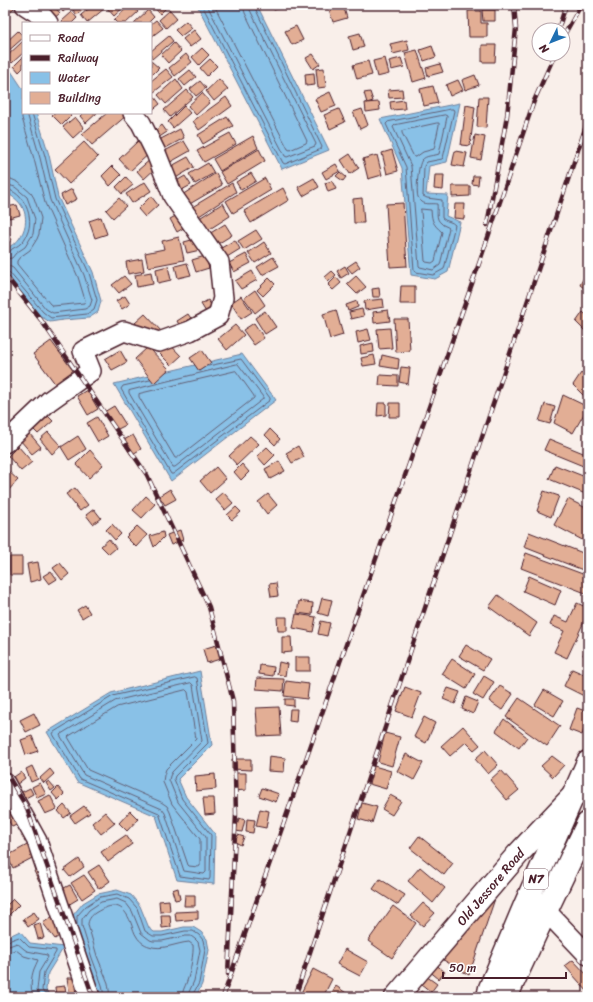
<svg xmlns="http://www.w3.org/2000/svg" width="593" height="1002" viewBox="0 0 593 1002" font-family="Sriracha,sans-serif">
	<rect width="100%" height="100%" fill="#f9efea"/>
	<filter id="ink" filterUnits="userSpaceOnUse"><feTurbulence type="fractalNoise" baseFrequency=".025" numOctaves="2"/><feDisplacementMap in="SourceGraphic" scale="8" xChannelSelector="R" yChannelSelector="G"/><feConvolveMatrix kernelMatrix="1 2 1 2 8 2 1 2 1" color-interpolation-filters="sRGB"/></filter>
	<g filter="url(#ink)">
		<!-- water -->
		<path fill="#89c1e7" stroke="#70809c" d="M197,5h60l72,145 -47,19z
			M5,62l18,27v24h13l1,3 12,39 9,42 35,75 8,29 -3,11 -9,6 -26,2 -13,2 -10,-6 -33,-40c-2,-5 -4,-19 -1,-25 3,-6 10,-7 13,-12 13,-18 6,-39 -14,-46z
			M460,103l-13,59 -18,4 -3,28 22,1 -2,21 14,6 -12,50 -13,7 -24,-4 -9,-107 -22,-49z
			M242,354l34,46 -105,81 -57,-97z
			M200,671l12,74 -34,34 8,18 29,37 -1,50 -37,-4 -21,-64 -79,-34 -30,-50 64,-39z
			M117,890l14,5 9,11 9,22 5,4h8l22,-5h9l8,5 6,7 2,11 -7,34 -6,13h-99l-24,-70v-12l10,-12 15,-9z
			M20,931l10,12 34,4 -16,26 -2,17 5,7h-44l-2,-7v-52z"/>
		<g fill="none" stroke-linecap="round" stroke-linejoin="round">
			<!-- shore -->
			<path stroke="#636076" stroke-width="1" d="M202,5l81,158 2,1 36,-15 1,-2 -67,-139 -1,-3
				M207,5l78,151 2,1 28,-11 1,-2 -66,-134 -1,-5
				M214,5l74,144 2,1 16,-7 1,-2 -62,-128 -2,-8
				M451,109h2l1,2 -11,47 -1,1 -15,3 -3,4 -1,30 4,2 15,2v18c4,4 10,3 13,7l-11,44 -11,6 -17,-3 -2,-2 -8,-103 -20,-43 2,-2z
				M445,115l2,1v1l-8,37c-5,2 -13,1 -17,6 -4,4 -6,32 -4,37 1,2 2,3 4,5 4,3 10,1 15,2 1,6 -2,15 4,19 2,3 6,3 8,5l-9,37 -7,5 -13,-3 -1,-1 -8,-100 -18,-39 2,-2z
				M437,123h2v2l-5,24 -11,3 -7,5h-2l-12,-24v-2z
				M5,178l6,1 7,3 13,11 3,5 7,20 -2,16 -2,5 -7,11 -10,7 -3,4v3l33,40 3,2 31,-3 1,-3 -7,-23 -33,-74 -11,-44 -12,-41v-6l1,-5
				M5,184l10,3 12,10 8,22 -2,15 -8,13 -9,6 -4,5 -7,1
				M5,189c19,2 30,29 22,45 -1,3 -4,8 -7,10 -2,2 -5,3 -8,5 -3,3 -2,5 -7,5
				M421,209l10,1c1,12 2,14 11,22l-7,29 -3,2 -6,-1 -1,-1 -4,-50z
				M5,266h4l4,2 33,41 7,4 32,-4 5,-3 2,-6 -8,-25 -34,-75 -10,-42 -13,-45
				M5,271l4,1 34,40 8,6 36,-4 7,-5 3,-9 -8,-27 -34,-74 -10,-43 -13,-43
				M238,364l25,33v2l-88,68h-2l-44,-74v-2z
				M236,371l18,25v2l-77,60h-2l-36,-61v-3z
				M150,380l-27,6 -2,3 50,85h2l97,-74v-2l-29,-39 -33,7
				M195,677l2,1 11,65 -33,33 -1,3 8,20 29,36 -1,43 -1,2 -29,-4 -21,-63 -79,-34 -27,-45 1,-2 59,-36z
				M191,683l2,2 9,56 -30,31 -2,4 -1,4 9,22 28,35v35l-2,2 -20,-3 -19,-58 -3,-4 -78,-34 -24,-40 1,-1 54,-33z
				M186,690l2,2 8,47 -30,30 -2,6 -1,7 9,22 28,35v27l-2,1 -9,-1 -1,-1 -18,-53 -3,-6 -6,-4 -73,-32 -20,-33 1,-1 48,-29z
				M77,925v-9l9,-10 14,-9 17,-3 12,5 8,9 8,23 8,5h9l23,-5h8l6,4 4,5 2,10 -6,33 -6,11v3
				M5,941h3l11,-4 10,10 27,3v2l-12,20 -2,18 4,7
				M5,946h4l8,-3 7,6 3,2 20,4 1,2 -9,15 -2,18 3,7
				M5,953l11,-3 8,6 14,4c-1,3 -3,6 -4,9 -3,8 -4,20 -1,28
				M104,997l-2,-12 -10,-27 -10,-32v-7l7,-9 12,-8 16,-3 9,4 6,8 9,22 9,7 3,1h9l23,-5h6l4,3 3,3 2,8 -6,31 -5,11 -1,5
				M110,997l-2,-14 -11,-27 -9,-31c0,-5 3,-9 7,-12 18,-11 28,-10 36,10 2,5 3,10 6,14 2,4 8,8 12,9 13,5 27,-3 40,-4l4,3c1,7 -3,29 -6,36 -2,6 -5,10 -5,16"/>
		</g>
		<!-- building -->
		<path fill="#e2ae95" stroke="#4a1f2b" d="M5,5h6l3,3 -9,8z
			M52,5h1l7,8 -9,8 -8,-8z
			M57,5h14l-8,7z
			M76,5h12l-11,10 -5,-6z
			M93,5h9l3,3 -18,15 -6,-8z
			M108,5h18l-12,11 -8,-9z
			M130,5h2l6,7 -12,11h-9l-3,-3z
			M154,5h15l-9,9 -7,-8z
			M273,5h12v1l-11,4z
			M330,5h13l4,13 -14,4 -5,-16z
			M148,10l6,7 -6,6h-14z
			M170,10l7,8 -11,10 -7,-8z
			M482,10h13v11h-12z
			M468,11h13v12h6v14h-18z
			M72,12l5,6 -5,5h-9l-1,-2z
			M156,20l7,8 -12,9v-13z
			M186,21l6,7 -11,8 -6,-6z
			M296,26l7,14 -11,5 -7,-14z
			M194,30l7,9 -11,8 -7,-8z
			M18,31l5,5v2l-17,15 -1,-10z
			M360,33l4,14 -11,3 -4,-14z
			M169,36l4,5 -21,18 -1,-1v-7z
			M407,40l2,10 -16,4 -3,-10z
			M22,42l1,1v10l-11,10 -6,-6z
			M174,43l7,8 -13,12 -7,-8z
			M482,45h14l-1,17h-13z
			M432,46l4,11 -12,4 -4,-11z
			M202,48l7,7 -10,10 -7,-8z
			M417,50l9,28 -13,4 -8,-29z
			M186,54l6,8 -17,14 -6,-8z
			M313,54l7,10 -7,5 -7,-11z
			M23,57v11l-4,4 -5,-6z
			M385,58l4,16 -12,3 -4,-16z
			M401,58l3,9 -13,3 -2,-9z
			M210,59l7,7 -10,10 -7,-8z
			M151,61l8,7 -8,8z
			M368,61l4,14 -15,4 -4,-14z
			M440,64l3,8 -15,4 -2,-8z
			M324,68l2,19 -8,1 -2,-19z
			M166,69l7,8 -19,15 -3,-3v-8z
			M190,70l6,7 -11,9 -6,-7z
			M314,73l1,12 -9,1 -1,-12z
			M475,75l4,10 -14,5 -3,-10z
			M176,79l7,10 -17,15 -8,-9z
			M219,79l9,10 -14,12 -8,-10z
			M458,80l5,10 -13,6 -4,-11z
			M200,81l6,7 -10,8 -6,-7z
			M433,86l5,17 -14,3 -4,-17z
			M402,89l1,8 -14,1 -1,-8z
			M187,90l6,7 -23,20 -6,-7z
			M330,92l6,14 -15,6 -6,-13z
			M370,92l3,9 -6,2 -3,-10z
			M202,93l8,9 -14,13 -8,-9z
			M154,96l6,8 -9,7v-13z
			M226,97l6,9 -33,24 -6,-9z
			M479,97h9l-2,31 -9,-1z
			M404,100l1,9 -14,1 -1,-8z
			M379,102l1,8 -14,2 -1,-9z
			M466,105l9,2 -5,39 -9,-1z
			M184,106l6,7 -17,15 -5,-6z
			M339,109l6,13 -15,7 -6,-14z
			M362,109l6,16 -8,4 -7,-17z
			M54,113h14l3,3 -9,9 -10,-10z
			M83,113h14l-11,10 -6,-7z
			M107,113h18l2,2 -35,30 -10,-11z
			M75,117l9,11 -11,10 -10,-11z
			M227,117l6,9 -30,18 -5,-9z
			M162,125l5,7 -9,6 -4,-6z
			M180,129l4,9 -22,12 -5,-9z
			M230,133l6,11 -32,18 -7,-11z
			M475,135l10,2 -4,23 -10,-2z
			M253,136l5,12 -38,23 -7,-12z
			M138,141l12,12 -20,18 -11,-12z
			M184,141l6,10 -23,13 -6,-11z
			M84,142l14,15 -29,27 -14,-15z
			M259,149l6,12 -38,23 -7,-12z
			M392,150l6,21 -11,3 -5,-21z
			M455,151l12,2 -3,14 -12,-2z
			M350,154l9,14 -9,6 -9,-14z
			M377,155l5,20 -14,4 -5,-20z
			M188,157l6,10 -20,12 -6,-11z
			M151,159l7,7 -14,13 -7,-8z
			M208,163l6,10 -19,11 -6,-10z
			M336,164l4,7 -14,8 -4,-7z
			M112,166l9,9 -11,11 -8,-10z
			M340,172l6,5 -3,4 -7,-5z
			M216,173l6,12 -34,20 -6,-10z
			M251,173l5,8 -15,9 -5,-8z
			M435,175h9l-1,15 -9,-1z
			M185,176l6,9 -13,7 -5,-9z
			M473,176h6l-1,9 -6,-1z
			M126,177l7,8 -11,9 -6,-7z
			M265,178l6,12 -38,23 -7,-12z
			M314,178l5,9 -16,9 -5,-9z
			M332,181l4,8 -8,3 -3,-9z
			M145,182l6,9 -19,12 -6,-9z
			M232,183l4,9 -40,26 -7,-9z
			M452,186h18v10l-18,1z
			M283,188l6,12 -38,23 -7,-12z
			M72,189l5,10 -12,6 -4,-10z
			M151,196l7,9 -13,12 -7,-8z
			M119,198l7,8 -13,12 -7,-8z
			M362,198l2,25h-10l-1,-24z
			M223,203l7,13 -25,16 -7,-13z
			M403,203l4,63 -17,1 -4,-63z
			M455,204h10l-1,15 -10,-1z
			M17,205l3,10 -11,3 -3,-11z
			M183,212l7,12 -13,8 -7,-13z
			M101,217l6,17 -12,4 -6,-17z
			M225,224l7,11 -16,10 -7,-11z
			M5,227l7,13 -7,4z
			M256,230l6,9 -18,11 -6,-9z
			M206,236l3,12 -22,5 -3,-11z
			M179,237l5,23 -36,7 -3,-14 19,-4 -2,-8z
			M235,240l5,9 -18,11 -6,-9z
			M264,242l7,11 -16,10 -7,-10z
			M246,254l5,9 -17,9 -5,-9z
			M205,256l4,12 -13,4 -4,-12z
			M273,257l6,9 -17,9 -5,-8z
			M142,259l2,12 -16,3 -2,-12z
			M356,261l4,6 -8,6 -5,-6z
			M187,263l4,12 -13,3 -3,-12z
			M168,266l3,14 -13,3 -2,-14z
			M345,266l4,7 -8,5 -4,-7z
			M252,271l5,9 -16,9 -6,-8z
			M332,271l4,4 -8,7 -3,-5z
			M587,271l1,1v19l-8,-6z
			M151,272l2,12 -16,3 -2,-12z
			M124,276l7,8 -12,9 -7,-8z
			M356,276l10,11 -9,7 -10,-10z
			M336,277l5,6 -8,7 -5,-5z
			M269,278l6,6 -12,12 -6,-6z
			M401,286h14v18h-15z
			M379,288l1,9h-7l-1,-8z
			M255,290l10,15 -10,8 -11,-15z
			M125,296l5,8 -8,5 -6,-8z
			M241,296l11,16 -11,7 -10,-16z
			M383,299l1,8 -19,3 -1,-9z
			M208,300l11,18 -7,4 -11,-18z
			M357,301l1,6 -10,4 -2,-6z
			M362,309l2,7 -13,3 -2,-7z
			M336,310l7,25 -13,4 -7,-25z
			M388,310l2,11 -16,2 -1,-11z
			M265,311l11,16 -11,7 -10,-16z
			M583,312l5,5v17l-12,-12z
			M145,314l18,19 -10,9 -18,-19z
			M188,314l7,10 -12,8 -6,-11z
			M394,319h14l2,32 -14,1z
			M254,323l10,15 -10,7 -11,-15z
			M235,325l9,10 -17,15 -9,-11z
			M390,328l2,20 -13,1 -2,-20z
			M368,329l3,11 -13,3 -2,-11z
			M163,337l18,19 -10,9 -18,-18z
			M51,341l23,31 -18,13 -23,-31z
			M373,343l1,9 -13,2 -1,-8z
			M148,347l21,22 -15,14 -19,-24z
			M120,350l7,12 -15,8 -7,-11z
			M202,350l9,13 -12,8 -9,-13z
			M374,355l2,9 -13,2 -2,-8z
			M382,355l17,4 -1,10 -18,-3z
			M401,367l9,1 -2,16 -9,-2z
			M581,373l7,6v21l-15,-15z
			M380,375l18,1v10l-19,-1z
			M87,390l11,19 -10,6 -11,-19z
			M563,395l25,12 -15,26 -19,-10z
			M378,403h8v12l-9,1z
			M390,403h10v14h-11z
			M545,404l10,3 -5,17 -11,-3z
			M114,406l12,19 -10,5 -12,-18z
			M46,414l7,7 -15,13 -7,-7z
			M97,417l11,19 -10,6 -11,-19z
			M270,429l10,10 -5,6 -10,-10z
			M48,432l13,14 -9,8 -12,-15z
			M29,433l12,14 -9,7 -12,-14z
			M133,435l8,14 -10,6 -9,-14z
			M78,436l8,13 -17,11 -8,-13z
			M250,436l9,8 -22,21 -8,-9z
			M549,439l39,16v13l-44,-18z
			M18,446l14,16 -11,9 -13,-15z
			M298,446l6,11 -12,6 -6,-10z
			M267,447l8,8 -10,10 -8,-9z
			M90,450l13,15 -14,13 -13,-14z
			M279,461l6,10 -15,8 -5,-10z
			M242,464l7,8 -8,8 -7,-8z
			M555,465l33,13v17l-39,-16z
			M216,467l10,12 -16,14 -10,-12z
			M7,470l11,10 -13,14v-21z
			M75,488l13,17 -8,6 -14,-17z
			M170,489l6,10 -11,6 -6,-9z
			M544,491l15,5 -8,21 -14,-6z
			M223,492l10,11 -8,7 -10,-11z
			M268,494l9,11 -10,9 -9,-12z
			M146,496l9,8 -13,14 -9,-8z
			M568,499l20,10v34l-34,-18z
			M236,507l5,5 -9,8 -5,-5z
			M94,509l7,9 -8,6 -7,-9z
			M112,524l9,10 -6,6 -9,-10z
			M137,526l10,9 -11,12 -10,-10z
			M180,530l3,10 -12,5 -4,-10z
			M163,532l1,5 -10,10 -4,-11z
			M529,532l59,23v17l-64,-25z
			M109,539l7,9 -7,6 -8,-8z
			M5,553h3v18h-3z
			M526,553l62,23v18l-67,-26z
			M10,557h12v18h-12z
			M38,562l3,17 -11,3 -3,-18z
			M60,563l9,11 -7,6 -9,-12z
			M51,571l6,8 -8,5 -6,-8z
			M529,576l32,14 -6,15 -32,-14z
			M276,583l2,13 -7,1 -2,-13z
			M498,595l39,28 -8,13 -40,-29z
			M322,598l10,2 -4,16 -10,-3z
			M299,601l14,2 -1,12 -15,-2z
			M577,603l11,5v5l-21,45 -13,-6 10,-21 -14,-6 4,-9 14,6z
			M85,605l5,8 -8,5 -5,-8z
			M296,614l20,3 -3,15 -20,-4z
			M277,617h10v14h-9z
			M321,621l9,2 -3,13 -9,-2z
			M282,637h9l1,15 -10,1z
			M588,644v14l-5,-3z
			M216,645l4,14 -13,4 -4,-14z
			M466,645l24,14 -7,11 -24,-14z
			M295,657h15v14h-15z
			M452,659l23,15 -9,15 -24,-15z
			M279,662l8,2 -2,12 -8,-2z
			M260,665l14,2 -1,9 -14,-2z
			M572,669l16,7v22l-24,-12z
			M484,676l10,6 -11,18 -10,-6z
			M257,678l27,1 -1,12 -27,-2z
			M286,681l23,3 -2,15 -23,-3z
			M500,686l13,8 -11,16 -13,-9z
			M405,687l16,6 -9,24 -16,-6z
			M448,688l12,4 -5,12 -12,-5z
			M544,690l19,11 -9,15 -19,-11z
			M466,697l12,5 -5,12 -11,-5z
			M519,698l41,28 -13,20 -41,-29z
			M285,699h9v7l-9,-1z
			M279,707l2,28 -23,1 -2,-28z
			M577,708l11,4v6l-6,17 -13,-5z
			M290,709h7l-1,13 -7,-1z
			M34,713l6,12 -14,7 -6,-12z
			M424,717l11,6 -9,20 -12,-6z
			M504,719l23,18 -8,11 -23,-17z
			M463,726l17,19 -6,5 -8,-8 -16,14 -9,-10z
			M385,733l15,4 -8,29 -14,-4z
			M32,736l6,15 -12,4 -5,-15z
			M485,750l13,15 -10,9 -13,-15z
			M406,754l17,9 -9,17 -17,-9z
			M269,756l16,2 -1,14 -16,-1z
			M552,756l12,9 -11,12 -12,-11z
			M232,759h19v11l-19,-1z
			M32,766l6,13 -7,3 -5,-13z
			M374,766l17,5 -5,18 -17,-5z
			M50,769l4,5 -10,9 -4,-5z
			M501,770l18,20 -12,10 -17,-20z
			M21,772l4,6 -9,7 -5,-6z
			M234,773h12v17l-12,1z
			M215,774l1,15 -20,2 -1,-15z
			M49,781l6,7 -4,3 -5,-8z
			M40,783l6,11 -9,4 -5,-11z
			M58,787l6,7 -6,6 -6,-7z
			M30,788l3,6 -11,6 -4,-6z
			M262,788l17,6 -3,8 -17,-6z
			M50,795l7,14 -12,5 -7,-13z
			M390,795l11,6 -9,14 -10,-6z
			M203,798h11l1,16 -10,1z
			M362,803l15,4 -5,16 -14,-4z
			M64,805l7,8 -7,5 -6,-7z
			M84,806l6,7 -15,10 -5,-7z
			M13,809l8,14 -9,4 -7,-13z
			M260,809l9,2 -3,17 -10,-2z
			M130,811l8,8 -11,12 -8,-8z
			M105,812l10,11 -14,11 -9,-11z
			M239,818l6,2 -3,12 -6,-1z
			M247,819l8,1 -2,13 -7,-1z
			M126,835l6,9 -24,18 -7,-10z
			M238,835l6,2 -3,8 -6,-3z
			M419,836l34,27 -9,12 -34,-27z
			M29,844l7,12 -23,12 -6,-12z
			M79,859l5,8 -14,10 -6,-7z
			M99,865l11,16 -11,8 -11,-17z
			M44,867l4,12 -9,3 -5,-11z
			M420,867l25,21 -12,15 -25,-22z
			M84,875l11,15 -13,9 -11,-16z
			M502,878l-33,97 -34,-20z
			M380,879l25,16 -7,10 -25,-16z
			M70,885l8,14 -10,6 -8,-15z
			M178,888l2,11 -5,1 -3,-10z
			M185,895h10v11h-11z
			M13,899l6,6 -10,10 -4,-5v-3z
			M169,900l1,11 -10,1 -1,-11z
			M423,903l12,10 -12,13 -12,-10z
			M393,906l23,17 -24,35 -24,-17z
			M198,911v8l-22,2 -1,-9z
			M34,912l5,7 -11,8 -5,-8z
			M56,914l11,16 -12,9 -12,-16z
			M161,915h9l1,12 -9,1z
			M40,923l4,15 -6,1 -4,-14z
			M345,949l23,13 -8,14 -23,-12z
			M573,960l15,16v16l-23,-26z
			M434,963l11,9 -6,7 -11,-9z
			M313,969l19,10 -9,18h-19l-4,-2z
			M426,976l11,8 -6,8 -11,-9z
			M67,978h7l2,17 -6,1z
			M65,986l1,10 -10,1 -1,-10z
			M336,986l16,11h-23z
			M421,991l8,5 -1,1h-12z"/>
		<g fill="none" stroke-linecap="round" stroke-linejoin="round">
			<!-- minor casing -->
			<g stroke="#4a1f2b" stroke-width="22">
				<path id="minor" d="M25,5l17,11 6,7
					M5,443l44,-42 42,-30 -8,-20 41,-20 35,11 31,-11 28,-15 5,-18 -4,-36 -46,-66 -17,-43 -15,-30 -8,-10
					M5,783l32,58 53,156
					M546,911l42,44"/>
			</g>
			<!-- major casing -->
			<g stroke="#4a1f2b" stroke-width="25">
				<g id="major">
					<path id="s1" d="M396,997l122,-143 53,-56"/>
				</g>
			</g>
			<!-- highway casing -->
			<g stroke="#4a1f2b" stroke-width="25">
				<path id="highway" d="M488,997l2,-9 35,-83 63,-143
					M506,997l40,-86 42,-88"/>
			</g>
			<!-- minor -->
			<use href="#minor" stroke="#fff" stroke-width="19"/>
			<!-- major -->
			<use href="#major" stroke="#fff" stroke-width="22"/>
			<!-- highway -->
			<use href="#highway" stroke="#fff" stroke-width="22"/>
			<!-- rail casing -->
			<g stroke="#4a1f2b" stroke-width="4.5">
				<path id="rail" d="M558,30l8,-25
					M563,37l18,-32
					M487,225l20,-109 9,-88 -2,-23
					M5,275l36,45 106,155 62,132 24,94 3,113 -8,160
					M5,771l21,35 67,191
					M223,997l259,-742 52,-154 21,-47
					M295,997l293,-877"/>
			</g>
			<!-- rail -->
			<use href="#rail" stroke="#fff" stroke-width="3" stroke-dasharray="9" stroke-linecap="butt"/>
		</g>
	</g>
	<g text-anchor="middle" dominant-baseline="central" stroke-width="3" stroke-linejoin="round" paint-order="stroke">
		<!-- shield labels -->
		<rect fill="#fff" stroke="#80626b" stroke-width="1" x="524" y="869" width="24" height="20" rx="3"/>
		<g font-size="12" font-weight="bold" fill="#4a1f2b">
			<text x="536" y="879">N7</text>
		</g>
		<!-- street labels -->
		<g font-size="13" fill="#4a1f2b" stroke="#fff">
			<text stroke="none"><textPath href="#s1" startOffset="145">Old Jessore Road</textPath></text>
		</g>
	</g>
	<!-- margin -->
	<rect width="593" height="1002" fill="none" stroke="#fff" stroke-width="20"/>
	<rect x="10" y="10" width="573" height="982" fill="none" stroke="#4a1f2b" stroke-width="1.5" filter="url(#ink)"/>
	<!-- legend -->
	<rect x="22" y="22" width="130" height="92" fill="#ffffff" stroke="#b7a5aa"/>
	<rect x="30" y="35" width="20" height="6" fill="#ffffff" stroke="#b7a5aa"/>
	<text x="58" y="42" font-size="12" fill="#4a1f2b">Road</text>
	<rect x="30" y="55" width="20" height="6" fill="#4a1f2b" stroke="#b7a5aa"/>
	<text x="58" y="62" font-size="12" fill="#4a1f2b">Railway</text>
	<rect x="30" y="72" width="20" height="12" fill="#89c1e7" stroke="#b7a5aa"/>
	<text x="58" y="82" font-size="12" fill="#4a1f2b">Water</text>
	<rect x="30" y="92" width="20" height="12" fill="#e2ae95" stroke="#b7a5aa"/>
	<text x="58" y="102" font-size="12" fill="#4a1f2b">Building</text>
	<!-- north arrow -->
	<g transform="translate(551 42) rotate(227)"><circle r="19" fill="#ffffff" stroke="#b7a5aa"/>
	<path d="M0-3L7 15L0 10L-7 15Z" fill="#1f6fb2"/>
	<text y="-6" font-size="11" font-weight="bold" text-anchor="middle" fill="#4a1f2b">N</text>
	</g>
	<!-- scale -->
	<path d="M443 972v6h123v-6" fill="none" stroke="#4a1f2b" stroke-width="2"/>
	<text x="449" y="972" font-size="12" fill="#4a1f2b" stroke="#ffffff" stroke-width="3" paint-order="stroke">50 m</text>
</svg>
